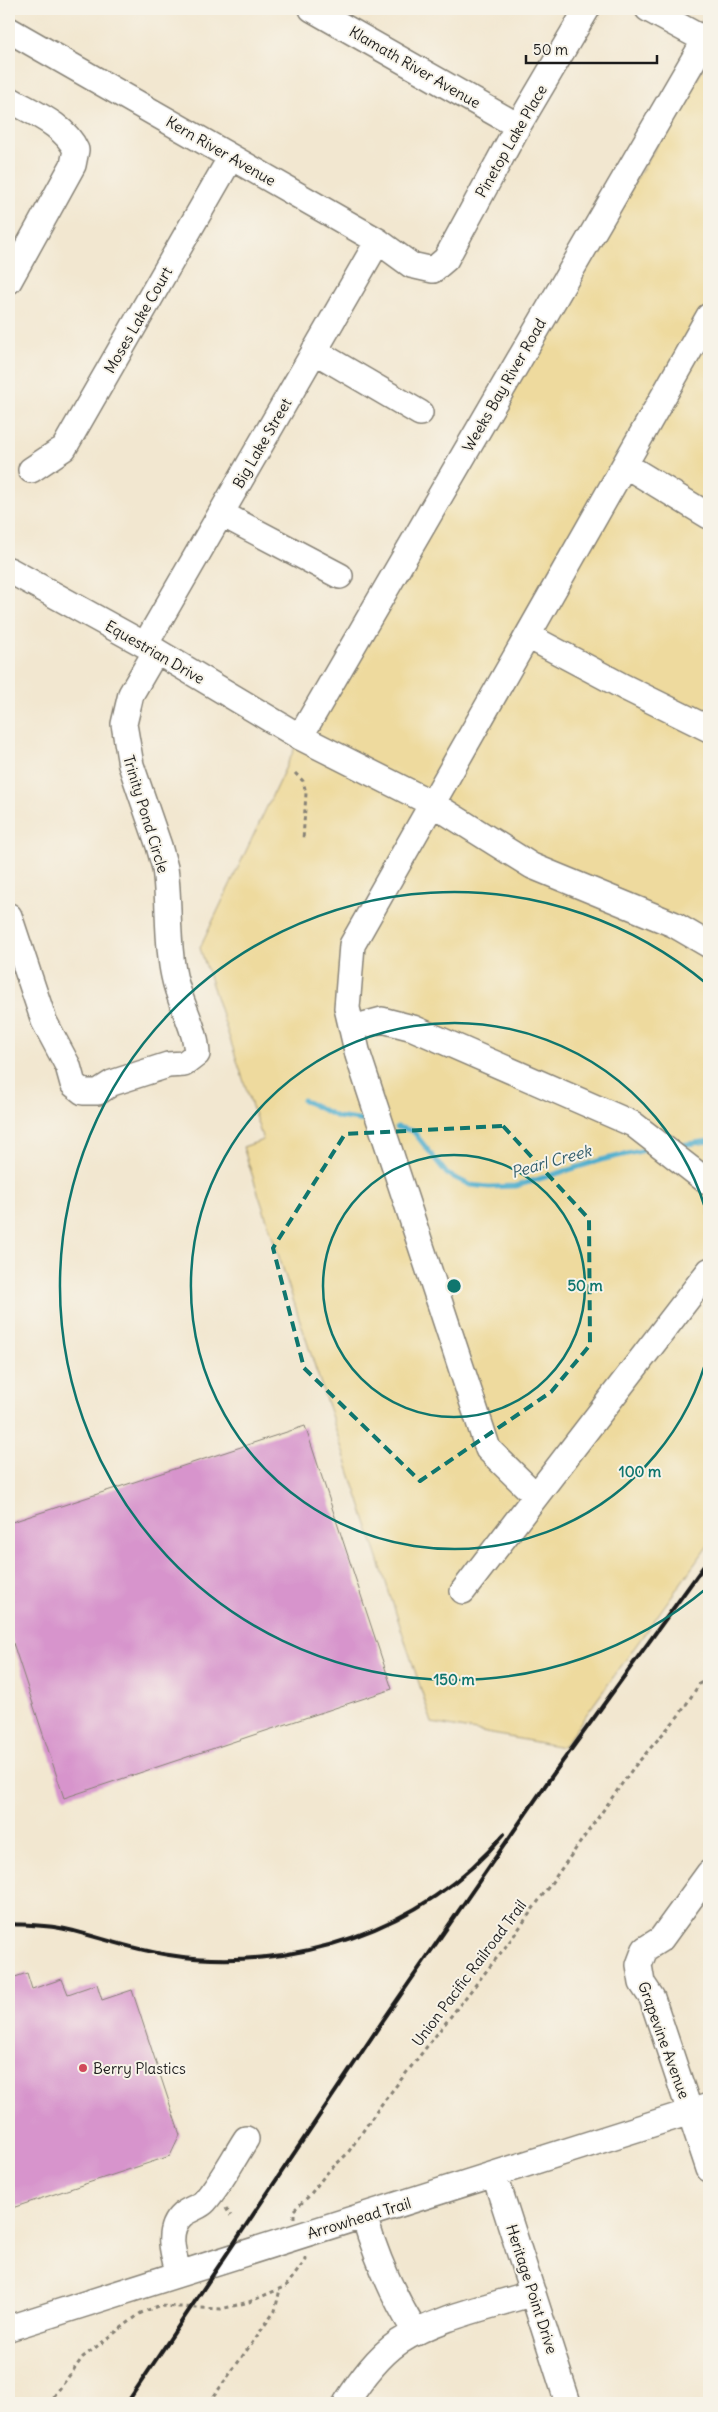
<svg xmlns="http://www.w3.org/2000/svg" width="718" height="2412" viewBox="0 0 718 2412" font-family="Delius,sans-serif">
	<rect width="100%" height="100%" fill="#f7f3e8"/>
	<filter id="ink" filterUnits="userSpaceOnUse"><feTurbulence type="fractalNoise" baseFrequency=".02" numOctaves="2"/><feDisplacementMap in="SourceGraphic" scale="10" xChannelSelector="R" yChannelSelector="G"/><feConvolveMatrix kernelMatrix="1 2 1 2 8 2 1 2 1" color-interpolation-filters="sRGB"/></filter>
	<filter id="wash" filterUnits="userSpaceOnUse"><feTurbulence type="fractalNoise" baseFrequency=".0096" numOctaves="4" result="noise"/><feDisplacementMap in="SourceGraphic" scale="20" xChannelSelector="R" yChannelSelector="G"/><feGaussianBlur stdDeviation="1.12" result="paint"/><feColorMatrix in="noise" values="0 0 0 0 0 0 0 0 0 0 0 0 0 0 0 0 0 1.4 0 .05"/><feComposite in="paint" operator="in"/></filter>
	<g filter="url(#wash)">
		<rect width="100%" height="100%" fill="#f2e7d0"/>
		<!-- sand -->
		<path fill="#eeda9e" stroke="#857b5d" d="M709,59v1485l-146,203 -131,-24 -189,-576 20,-7 -63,-192 100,-211z"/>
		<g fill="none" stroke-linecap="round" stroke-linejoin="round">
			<!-- stream -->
			<path stroke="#4dadcc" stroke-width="5" d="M303,1100l34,17 36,5
				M397,1127l16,4 34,43 23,11 19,2 27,-1 85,-26 44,-10
				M681,1145l28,-4"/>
		</g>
		<g id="blocks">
			<!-- building -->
			<path fill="#d794cc" d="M305,1426l87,263 -328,109 -55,-167v-108z
				M27,1973l5,16 30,-10 6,15 29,-10 5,16 30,-10 48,145 -10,21 -161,53v-230z"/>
		</g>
	</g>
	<g filter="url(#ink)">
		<use href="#blocks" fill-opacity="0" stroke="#878276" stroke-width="1"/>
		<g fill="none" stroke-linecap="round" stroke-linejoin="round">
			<!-- minor casing -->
			<g stroke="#878276" stroke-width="28">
				<path id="minor" d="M312,9l206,117
					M648,9l57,31
					M9,30l369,211 33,24 22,5 13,-11 72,-133 69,-117
					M9,99c24,14 55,25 67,51l-3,15 -64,116
					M314,351l106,62
					M625,465l84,51
					M31,470l33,-22 167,-291
					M222,514l118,62
					M9,570l147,81 144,86 133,67 99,62 141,58 36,21
					M528,636l96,51 85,42
					M145,645l233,-404
					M300,737l409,-704
					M9,916l35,105 24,45 5,18 10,8h15l14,-9 56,-18 16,-1 13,-10c-1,-27 -18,-51 -23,-78 -8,-36 -4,-72 -9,-108l-6,-22 -28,-81 -7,-41 7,-30 25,-43
					M352,1028l30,-8 31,8 220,96 76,59
					M536,1496l-48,-47 -130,-394 -11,-47 5,-63 357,-629
					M463,1591l246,-320
					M709,1873l-48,66 -16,10 -6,16 3,18 10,15 57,171
					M495,2176l73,227
					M364,2216c12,40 30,82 52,117
					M179,2274c-6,-20 -14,-44 3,-59 7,-6 18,-8 23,-14 16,-18 28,-42 41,-62
					M9,2328l700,-222
					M346,2403c14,-22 31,-46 53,-61 39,-25 90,-35 134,-49"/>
			</g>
			<!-- path -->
			<path stroke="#878276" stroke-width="3" stroke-dasharray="4 4" stroke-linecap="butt" d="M295,773l8,8 3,12 -3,47
				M226,2208l5,8
				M294,2218v-8l15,-14 17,-22 21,-20 34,-49 129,-164 124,-174 46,-53 29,-45
				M49,2403l34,-46 58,-44 17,-7 63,3 28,-7 37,-16 20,-26 -1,-5
				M209,2403l66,-92 5,-22"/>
			<!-- minor -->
			<use href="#minor" stroke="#fff" stroke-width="25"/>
			<!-- rail -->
			<path stroke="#1c1c1c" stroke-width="4" d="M9,1924c18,1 38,1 56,5 35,8 69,21 104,26 121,19 256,-25 335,-121
				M127,2403l257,-384 165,-239 160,-221"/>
		</g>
	</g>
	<!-- marked area -->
	<path fill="none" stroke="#0f766e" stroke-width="4" stroke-dasharray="10 6" stroke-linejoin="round" d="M503,1126l86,93 1,126 -39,47 -131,89 -116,-113 -31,-120 72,-114z"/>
	<!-- distance rings -->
	<g fill="none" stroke="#0f766e" stroke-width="2.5">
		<circle cx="454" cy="1286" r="131"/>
		<path d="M709 1350A263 263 0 1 1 709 1222"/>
		<path d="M707 1588A394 394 0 1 1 707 984"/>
	</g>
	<!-- markers -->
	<circle fill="#d1495b" stroke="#f7f3e8" stroke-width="2" cx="83" cy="2068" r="5"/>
	<g text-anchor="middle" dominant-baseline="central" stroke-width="4" stroke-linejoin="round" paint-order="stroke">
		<!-- street labels -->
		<g font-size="15" fill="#1c1c1c" stroke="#f7f3e8">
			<text transform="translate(415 67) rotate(30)">Klamath River Avenue</text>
			<text transform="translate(511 141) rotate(-60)">Pinetop Lake Place</text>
			<text transform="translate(221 151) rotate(30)">Kern River Avenue</text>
			<text transform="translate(138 320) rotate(-60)">Moses Lake Court</text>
			<text transform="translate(504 385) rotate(-60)">Weeks Bay River Road</text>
			<text transform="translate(262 443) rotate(-60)">Big Lake Street</text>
			<text transform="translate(155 652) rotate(30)">Equestrian Drive</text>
			<text transform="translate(146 814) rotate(73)">Trinity Pond Circle</text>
			<text transform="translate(469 1973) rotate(-53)">Union Pacific Railroad Trail</text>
			<text transform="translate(664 2040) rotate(70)">Grapevine Avenue</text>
			<text transform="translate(359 2218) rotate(-17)">Arrowhead Trail</text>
			<text transform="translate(532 2289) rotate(72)">Heritage Point Drive</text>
		</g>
		<!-- poi labels -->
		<g font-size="15" fill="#1c1c1c" stroke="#f7f3e8" text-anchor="start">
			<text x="93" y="2068">Berry Plastics</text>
		</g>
		<!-- water labels -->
		<g font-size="16" font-style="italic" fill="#325d6b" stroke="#f7f3e8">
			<text transform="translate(551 1161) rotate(-16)">Pearl Creek</text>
		</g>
	</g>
	<circle cx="454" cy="1286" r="8" fill="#0f766e" stroke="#f7f3e8" stroke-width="2.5"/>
	<g font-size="15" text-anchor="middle" font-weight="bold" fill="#0f766e" stroke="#f7f3e8" stroke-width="4" stroke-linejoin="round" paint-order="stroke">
		<text x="585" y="1291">50 m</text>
		<text x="640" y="1477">100 m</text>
		<text x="454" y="1685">150 m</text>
	</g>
	<!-- margin -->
	<rect width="718" height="2412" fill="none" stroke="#f7f3e8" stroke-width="30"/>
	<!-- scale -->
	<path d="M526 55v8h131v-8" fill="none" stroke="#1c1c1c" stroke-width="2.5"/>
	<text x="533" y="55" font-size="15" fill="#1c1c1c" stroke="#f7f3e8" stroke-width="4" paint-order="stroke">50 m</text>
</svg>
